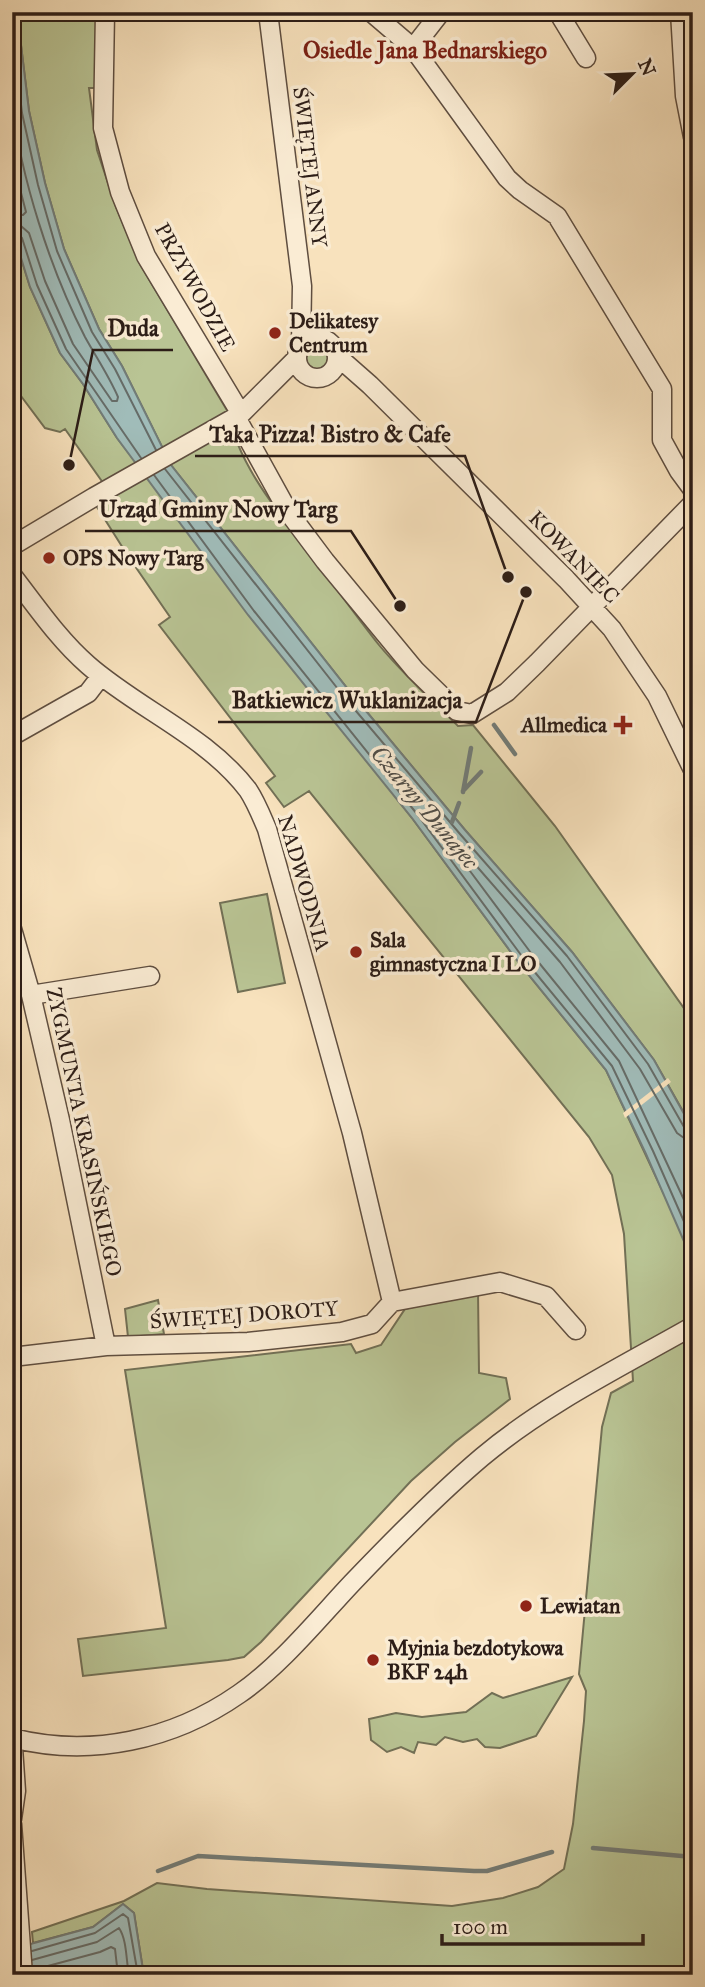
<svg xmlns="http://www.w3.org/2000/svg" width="705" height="1987" viewBox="0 0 705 1987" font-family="'IM FELL Great Primer',serif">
	<rect width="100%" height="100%" fill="#f8e2bd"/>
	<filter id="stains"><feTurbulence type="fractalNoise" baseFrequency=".00286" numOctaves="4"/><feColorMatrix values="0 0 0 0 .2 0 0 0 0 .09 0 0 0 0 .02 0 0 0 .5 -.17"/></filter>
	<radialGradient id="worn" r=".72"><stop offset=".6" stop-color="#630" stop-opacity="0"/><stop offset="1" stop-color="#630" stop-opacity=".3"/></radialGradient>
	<!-- green -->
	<path fill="#b9c494" stroke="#727056" stroke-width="2" d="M17,12h84l-1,76h-11l8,62 19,57 24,57 88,148c10,53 51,101 83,143 23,30 45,61 68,90 24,29 52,55 79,81l15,-1 82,101 138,195v108l-39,-69 -82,-108 -107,-122 -114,-137 -180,-228 -49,-99 -23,-37 -35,-80 -19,-66 -16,-72z
		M12,229l18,58 30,66 23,31 34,54 295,380 107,145 87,107 78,167 9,25v438l-3,13 3,42v220h-512l-38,-5 -9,-57 -11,-9 -30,23 -60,16 -1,-11 92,-31 33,-18 50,6 245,17 51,-8 35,-11 26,-18 9,-45 11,-103 2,-30 -7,-17 23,-247 9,-34 22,-12 -9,-147 -12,-59 -23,-38 -280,-346 -25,16 -18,-24 9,-7 -116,-151 11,-8 -42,-61 -31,-49 16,-10 -48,-68 -5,3 -15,-4 -33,-44z
		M304 357a13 13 0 1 1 26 0a13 13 0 1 1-26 0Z
		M267,894l18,89 -47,9 -18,-89z
		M478,1291l1,82 27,5 4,21 -55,43 -44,39 -150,161 -17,15 -16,3 -145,16 -5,-37 88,-11 -41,-258 226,-26 5,9 25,-8 24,-36z
		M158,1300l6,34 -36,3 -3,-28z
		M572,1677l-36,59 -36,12 -15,-1 -8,-8 -14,3 -18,-5 -9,8 -18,-3 -4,11 -13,-6 -14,5 -16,-12 -2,-21 27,-6 26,4 44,-5 26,-19 11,5z"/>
	<!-- water -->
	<path fill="#a0bcb9" stroke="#727c78" stroke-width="2" d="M12,12h5l12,99 16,72 19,66 35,80 23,37 49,99 180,228 114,137 107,122 82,108 39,70v132l-47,-108 -40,-84 -87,-107 -107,-145 -164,-203 -131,-177 -34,-54 -23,-31 -30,-66 -18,-58z
		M123,1904l11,9 9,57 38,5h-169v-26l81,-22z"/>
	<!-- pier -->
	<path fill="#f8e2bd" d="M668,1078l3,4 -46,36 -2,-5z"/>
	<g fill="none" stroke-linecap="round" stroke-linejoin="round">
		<!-- shore -->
		<path stroke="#666c68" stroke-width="2" d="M12,27l10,86 16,72 19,66 35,81 23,37 41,81
			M12,103c9,75 38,166 73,234 11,20 24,39 33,60l-1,4h-5l-39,-57 -28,-63 -16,-48 -8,-7 -9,-1
			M12,158l14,54 -3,3 -11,-1
			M12,234h6l4,4 15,47 29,64 75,109
			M165,469l180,229 115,136 107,122 81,108 36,63 9,3
			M154,475l100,136 163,203 107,145 88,107 41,85 40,91
			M693,1139l-9,-1 -7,-5 -37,-64 -80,-107 -87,-100h-5l-1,5 64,86 88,108 74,158
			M32,1951l63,-18 28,-19 5,4 10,57
			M32,1960l65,-18 22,-14c8,12 7,32 10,47
			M33,1970l67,-18 11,-5 4,2 3,26"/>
		<!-- stream -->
		<path stroke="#727c78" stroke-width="4.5" d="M494,725l21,29
			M463,791l18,-19
			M463,792l8,-44
			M452,822l7,-19
			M593,1848l100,9
			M158,1871l40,-15 276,15h13l65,-19"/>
		<!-- minor casing -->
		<g stroke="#5f4e40" stroke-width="21">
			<path id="minor" d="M105,12l-2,116 17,64 26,64 95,158
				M268,12l34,274 -1,59
				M371,12l42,36 94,130 13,12 37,26 105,173v51l17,31 14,19
				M558,12l28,46
				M680,12l5,84 8,41
				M413,48l28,-36
				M297 358a20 20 0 1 1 40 0a20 20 0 1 1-40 0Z
				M337,356l33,29 196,194 46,50 45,67 36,74
				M236,417l53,96 36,48 90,109 42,41 15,3 35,-22 30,-29 156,-160
				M12,546l82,-49 147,-83 55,-55
				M12,575c24,31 47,65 76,90 50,44 119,71 160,125 8,12 13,25 19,39l85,304 40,169
				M12,736l76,-43 13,-17
				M12,929l19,66 29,125 46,226
				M31,995l119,-19
				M12,1357l94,-11 142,-4 94,-10 30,-8 20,-22 108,-20 46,14 30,34
				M12,1733l4,58 -4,28
				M12,1738c79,20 161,2 227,-44 40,-27 80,-76 113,-111 42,-44 84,-87 130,-126 63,-53 139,-90 211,-131
				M12,1824l11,151"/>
		</g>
		<!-- minor -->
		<use href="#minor" stroke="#faecd4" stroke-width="18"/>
	</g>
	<!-- markers -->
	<g fill="#8f2418" stroke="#faecd4" stroke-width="2.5">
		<circle cx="275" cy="333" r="7"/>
		<circle cx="49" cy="558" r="7"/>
		<path d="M619.5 714.5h7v7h7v7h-7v7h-7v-7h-7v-7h7z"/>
		<circle cx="356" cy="952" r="7"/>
		<circle cx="526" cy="1606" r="7"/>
		<circle cx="373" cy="1660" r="7"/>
	</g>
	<g text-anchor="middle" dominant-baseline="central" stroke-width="7" stroke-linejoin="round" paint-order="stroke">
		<!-- street labels -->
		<g font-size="21" fill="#2c1d17" stroke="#faecd4">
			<text transform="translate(310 167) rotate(83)">ŚWIĘTEJ ANNY</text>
			<text transform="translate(195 287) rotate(61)">PRZYWODZIE</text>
			<text transform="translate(574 557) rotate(46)">KOWANIEC</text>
			<text transform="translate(304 883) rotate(74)">NADWODNIA</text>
			<text transform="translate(84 1132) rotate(78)">ZYGMUNTA KRASIŃSKIEGO</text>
			<text transform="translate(244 1315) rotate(-4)">ŚWIĘTEJ DOROTY</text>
		</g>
		<!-- poi labels -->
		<g font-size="21" font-weight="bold" fill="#2c1d17" stroke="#faecd4" text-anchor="start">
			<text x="289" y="321">Delikatesy<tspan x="289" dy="24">Centrum</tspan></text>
			<text x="63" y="558">OPS Nowy Targ</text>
			<text x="607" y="725" text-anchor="end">Allmedica</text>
			<text x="370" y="940">Sala<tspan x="370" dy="24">gimnastyczna I LO</tspan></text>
			<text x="540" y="1606">Lewiatan</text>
			<text x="387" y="1648">Myjnia bezdotykowa<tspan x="387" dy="24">BKF 24h</tspan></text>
		</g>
		<!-- neighbourhood labels -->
		<g font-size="23" font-weight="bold" fill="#7a1f14" stroke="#faecd4">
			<text x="425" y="50">Osiedle Jana Bednarskiego</text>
		</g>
		<!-- water labels -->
		<g font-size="23" font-style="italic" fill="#4f4d48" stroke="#faecd4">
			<text transform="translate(425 807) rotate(50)">Czarny Dunajec</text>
		</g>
	</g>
	<!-- callouts -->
	<path fill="none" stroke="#2c1d17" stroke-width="2.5" d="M69 465L93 350H173M508 577L465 456H195M400 606L351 531H85M526 592L476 722H218"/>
	<g fill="#2c1d17" stroke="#faecd4" stroke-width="2.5">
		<circle cx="69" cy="465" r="7"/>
		<circle cx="508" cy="577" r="7"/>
		<circle cx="400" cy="606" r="7"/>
		<circle cx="526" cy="592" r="7"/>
	</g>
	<g font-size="23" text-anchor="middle" font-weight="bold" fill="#2c1d17" stroke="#faecd4" stroke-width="7" stroke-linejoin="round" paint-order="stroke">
		<text x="133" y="336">Duda</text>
		<text x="330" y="442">Taka Pizza! Bistro &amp; Cafe</text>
		<text x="218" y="517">Urząd Gminy Nowy Targ</text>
		<text x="347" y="708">Batkiewicz Wuklanizacja</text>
	</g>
	<!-- margin -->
	<rect width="705" height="1987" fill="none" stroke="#f8e2bd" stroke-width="42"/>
	<rect x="14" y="14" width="677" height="1959" fill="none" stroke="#2c1d17" stroke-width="3.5"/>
	<rect x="21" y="21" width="663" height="1945" fill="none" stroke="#2c1d17" stroke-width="2"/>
	<!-- north arrow -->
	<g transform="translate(632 74) rotate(66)" stroke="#faecd4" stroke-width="5" paint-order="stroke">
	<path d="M0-5L12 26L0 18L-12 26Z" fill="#2c1d17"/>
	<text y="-10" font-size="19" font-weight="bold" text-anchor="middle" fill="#2c1d17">N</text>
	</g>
	<!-- scale -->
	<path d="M442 1934v10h201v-10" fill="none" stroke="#2c1d17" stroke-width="3.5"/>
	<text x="453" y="1934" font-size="21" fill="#2c1d17" stroke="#faecd4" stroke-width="5" paint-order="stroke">100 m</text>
	<rect width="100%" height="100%" filter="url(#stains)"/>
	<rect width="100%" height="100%" fill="url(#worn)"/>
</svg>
